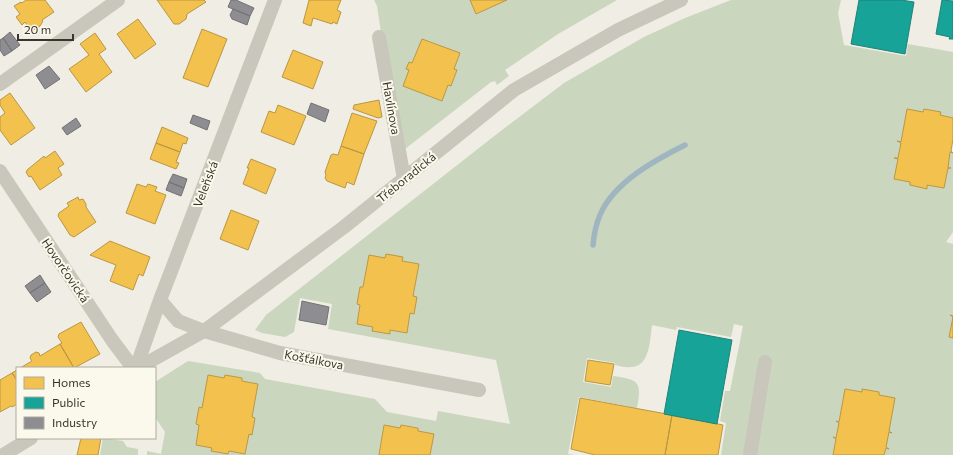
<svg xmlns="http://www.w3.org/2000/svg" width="953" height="455" viewBox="0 0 953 455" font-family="Commissioner,sans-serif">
	<rect width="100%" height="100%" fill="#efede4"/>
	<!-- green -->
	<path fill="#cad6be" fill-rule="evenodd" d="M374,0h96l6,14 31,-14h110l-59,34 -53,36 4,6 -12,9 -2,-4 -4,1 -86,67 -7,-6 -21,-137zM422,39l38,15 -6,15 3,2 -6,15 -42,-16z
		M731,0h110l-3,13 6,32 62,11 2,-12 45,8v66l-13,-3 1,-3 -17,-3 -1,3 -16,-2 -6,32h-4l4,1 -3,15h-4l4,1 -4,20 16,3v3l17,4v-4l17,3 4,-20h3h-3l2,-16 3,1v79l-7,10 7,2v72h-3l3,1 -4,20 4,1v117h-69l2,-7h3l-3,-1 3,-15h3l-3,-1 -10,-36v-3l-17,-3v3l-17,-3 -6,33 -3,-1 3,2 -3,15 -3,-1 3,2 -3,16h-112l5,-32 -6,-2 5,-30h5l13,-65 -9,-2 -3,13 -54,-10 -1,3 -24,-5c-2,14 -2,42 -21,42 -5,1 -11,-1 -16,-2v-2l-28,-5 -4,24 28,5 2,-11c26,4 29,5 24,32l-58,-11 -11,57 6,1h-144l4,-21 -16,-3v-4l-17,-2 -1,3 -16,-3 -5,30h-232v-4l14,3 4,-22 -10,-15v-35l33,-21 72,12 5,6 110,20 12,13 49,9 2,-10 72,13 -14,-64 -168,-31 4,-25 -32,-6 -6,34 -9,5 -23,-4 -7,-3 11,-15 227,-178 71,-54 80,-46 41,-19zM369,255l16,3 18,-1 -1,4 17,3 -6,32v18l-3,-1 -3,20 -17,-3v4l-18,-4 1,-3 -16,-3 3,-19 -3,-1 3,-17h3zM208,375l16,3 1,-3 17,3v3l16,3 -6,33 3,1 -3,16h-3l-4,20 -16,-3 -1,3 -16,-3v-3l-16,-3 3,-20 -3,-1 6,-16z
		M103,438l20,3 4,6 11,2v6h-38z"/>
	<!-- homes -->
	<path fill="#f2c14e" stroke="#bb9743" d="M26,0h19l9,12 -12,8 1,1 -3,5 -4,3 -6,1 -5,-8 -3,3 -6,-8 4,-3 -6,-8 7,-4 1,1z
		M157,0h47l2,2 -19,12 -1,5 -7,5h-5z
		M309,0h32l-4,10 4,2 -4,12 -4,-2 -1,2 -19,-6 -2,8 -8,-3z
		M470,0h37l-31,14z
		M138,19l18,25 -21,15 -18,-25z
		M202,29l25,10 -19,48 -25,-9z
		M95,33l11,16 -7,5 13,18 -26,20 -17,-23 20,-14 -9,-11z
		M422,39l38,14 -6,16 3,1 -6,16 -3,-1 -6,16 -39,-15 6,-16 -3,-1 3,-7 3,1z
		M293,50l30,12 -10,27 -31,-12z
		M10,93l25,35 -24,17 -11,-15v-13l5,-4 -5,-8v-5z
		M379,100l3,17 -4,1 -25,-9 1,-4z
		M278,105l28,11 -12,29 -33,-13 8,-21 6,2z
		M907,109l16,3 1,-3 17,3 -1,3 13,3v21l-2,12 2,2 -3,-1 -2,16h3h-3l-4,20 -17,-3v4l-17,-4v-3l-16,-3 4,-20 -4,-1h4l3,-15 -4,-2 4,1z
		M352,113l25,8 -13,33 -23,-8z
		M162,127l26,11 -2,6 -3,-1 -3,9 -24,-9z
		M156,143l24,9 -4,10 3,1 -3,6 -26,-10z
		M341,146l23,8 -10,31 -7,-3 -2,6 -18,-7 -2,-3 1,-3 -1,-3 6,-17 2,-1 5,1z
		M55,151l9,13 -6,4 4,7 -22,15 -9,-14 -2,1 -3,-5 1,-1v-1l17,-14 1,2z
		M251,159l25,10 -10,25 -23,-10 6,-16h-2z
		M137,184l9,3 2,-3 9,3 -2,4 11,4 -11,29 -29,-11z
		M78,197l1,3 4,-1 3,5v3l10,15 -22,15 -4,-2 -12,-19 1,-3 10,-7 -2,-3z
		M231,210l28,11 -11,29 -28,-11z
		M110,241l40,16 -7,19 -4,-2 -6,16 -23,-9 6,-16 -26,-10z
		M386,254l17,3 -1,4 17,3 -6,32 4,1 -3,17 -4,-1 -3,20 -17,-3v4l-18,-3 1,-4 -16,-3 3,-19 -3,-1 3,-17h3l6,-32 16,3z
		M950,315l3,1v22l-4,-1 4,-20z
		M81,322l19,32 -26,14 -14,-24 2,-1 -4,-6 1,-3z
		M60,344l14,24h-54l12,-7 -2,-3 1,-3 5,-3 3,1 1,3z
		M588,360l26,4 -4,21 -25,-4z
		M17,370v10l-5,-7z
		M12,373l5,7v24l-5,3 -1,-1 -11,6v-32z
		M208,375l16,3 1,-3 17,3v3l16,3 -6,33 3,1 -3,17 -3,-1 -4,20 -16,-3 -1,3 -17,-3 1,-3 -16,-3 3,-20 -3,-1 3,-17 3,1z
		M845,389l17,3v-3l17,3v3l16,3 -6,33 3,2 -3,-1 -3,15 3,2 -3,-1 -2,7h-51l3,-16 -3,-2 3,1 3,-15 -3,-2 3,1z
		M580,398l92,17 -7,40h-70l-24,-6z
		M672,415l51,10 -5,30h-53z
		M384,425l16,3 1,-3 17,3v3l16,3 -4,21h-51z
		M81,438h20l-3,17h-21z"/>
	<!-- public -->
	<path fill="#17a398" stroke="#228277" d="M859,0h42l13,2 -9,52 -54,-10z
		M942,0l11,1v38h-4l1,-2 -14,-3z
		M679,330l53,10 -15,84 -53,-10z"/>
	<!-- industry -->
	<path fill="#8d8d92" stroke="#747273" d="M231,0h5l18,8 -4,8 -22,-9z
		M233,9l17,7 -3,9 -15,-6 -2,-4z
		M10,32l10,13 -8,6 -9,-13z
		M3,38l9,13 -8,5 -4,-6v-10z
		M49,66l11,13 -15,10 -9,-14z
		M311,103l18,7 -4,12 -18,-8z
		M193,115l17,6 -3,9 -17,-7z
		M76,118l5,8 -14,9 -5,-7z
		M173,174l14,5 -3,9 -15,-6z
		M169,182l15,6 -3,8 -15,-6z
		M40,275l5,8 -15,10 -5,-7z
		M45,283l6,9 -14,10 -7,-9z
		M302,301l27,6 -3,18 -27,-5z"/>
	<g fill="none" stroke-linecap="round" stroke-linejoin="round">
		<!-- stream -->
		<path stroke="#9fb6c1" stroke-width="5.5" d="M593,245c1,-11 3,-21 7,-30 14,-33 55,-55 85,-70"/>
		<!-- minor -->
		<path stroke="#c9c6bc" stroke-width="14" d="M379,37l25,142
			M0,84l118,-84
			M0,171l112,169 21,28
			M160,300l18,21 26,10 76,22 199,37
			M136,368l24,-68 115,-300
			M138,368l66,-37 140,-104 170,-137 104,-60 63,-30
			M3,455l28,-17
			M750,455l15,-93"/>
	</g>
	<g text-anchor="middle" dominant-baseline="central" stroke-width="4" stroke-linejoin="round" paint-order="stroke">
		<!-- street labels -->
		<g font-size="12" fill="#3a342a" stroke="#fbf9ec">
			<text transform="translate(392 108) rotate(80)">Havlínova</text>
			<text transform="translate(406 177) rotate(-39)">Třeboradická</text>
			<text transform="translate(205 184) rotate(-69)">Veleňská</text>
			<text transform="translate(66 270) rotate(56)">Hovorčovická</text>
			<text transform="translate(314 359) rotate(11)">Košťálkova</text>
		</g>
	</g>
	<!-- legend -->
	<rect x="16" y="367" width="140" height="72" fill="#fbf9ec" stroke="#aeaa9e"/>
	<rect x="24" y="377" width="20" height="12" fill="#f2c14e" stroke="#aeaa9e"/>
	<text x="52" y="387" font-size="12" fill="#3a342a">Homes</text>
	<rect x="24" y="397" width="20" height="12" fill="#17a398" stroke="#aeaa9e"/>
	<text x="52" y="407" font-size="12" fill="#3a342a">Public</text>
	<rect x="24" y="417" width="20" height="12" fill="#8d8d92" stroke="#aeaa9e"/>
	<text x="52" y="427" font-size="12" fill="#3a342a">Industry</text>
	<!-- scale -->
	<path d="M18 34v6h55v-6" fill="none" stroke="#3a342a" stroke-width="2"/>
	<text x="24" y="34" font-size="12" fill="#3a342a" stroke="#fbf9ec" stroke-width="3" paint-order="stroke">20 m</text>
</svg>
